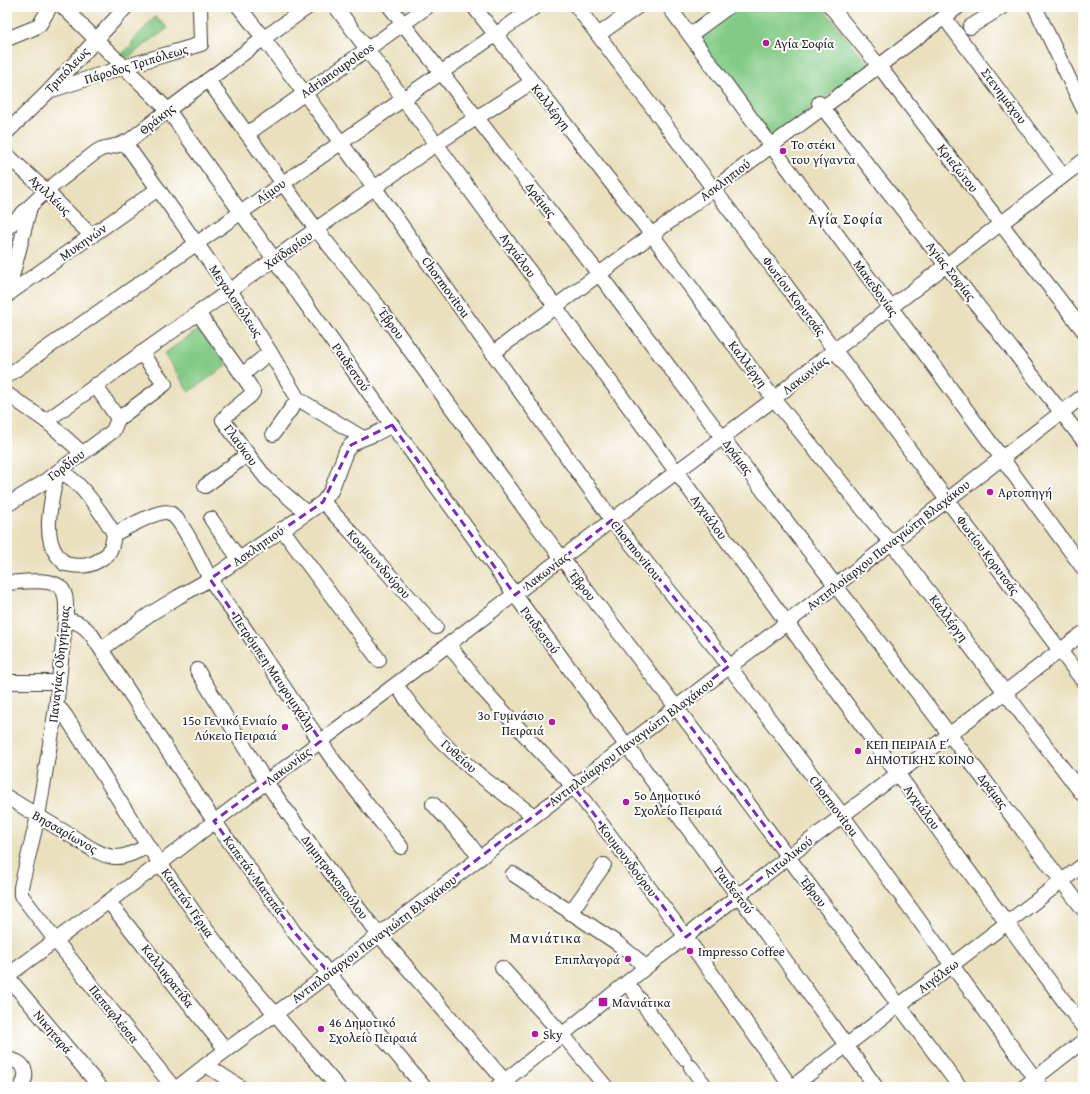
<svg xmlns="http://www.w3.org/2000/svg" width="1090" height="1094" font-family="'Gentium Book Plus',serif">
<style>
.grass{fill:url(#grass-dots);stroke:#4f7350}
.green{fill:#82ca85;stroke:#4f7350}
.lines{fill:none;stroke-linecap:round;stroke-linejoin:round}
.minor-casing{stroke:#3b3934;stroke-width:16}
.minor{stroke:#fff;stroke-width:14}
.marked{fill:none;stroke:#7b2cbf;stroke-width:3;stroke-dasharray:8 5;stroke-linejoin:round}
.poi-dot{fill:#b5179e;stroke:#fff;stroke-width:1.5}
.labels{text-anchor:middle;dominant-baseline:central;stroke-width:4;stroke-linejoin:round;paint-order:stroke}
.poi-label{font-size:13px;fill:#1c1c1c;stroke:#fff;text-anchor:start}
.street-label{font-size:13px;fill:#1c1c1c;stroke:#fff}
.neighbourhood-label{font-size:14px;letter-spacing:1px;fill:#1c1c1c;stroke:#fff}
</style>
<defs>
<pattern id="grass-dots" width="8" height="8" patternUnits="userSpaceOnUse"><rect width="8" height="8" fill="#82ca85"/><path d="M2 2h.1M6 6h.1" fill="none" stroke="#70ad72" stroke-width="1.8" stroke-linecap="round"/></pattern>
</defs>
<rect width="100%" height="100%" fill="#fff"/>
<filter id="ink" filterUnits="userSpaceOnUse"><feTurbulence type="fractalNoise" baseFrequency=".025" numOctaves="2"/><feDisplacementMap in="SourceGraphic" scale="8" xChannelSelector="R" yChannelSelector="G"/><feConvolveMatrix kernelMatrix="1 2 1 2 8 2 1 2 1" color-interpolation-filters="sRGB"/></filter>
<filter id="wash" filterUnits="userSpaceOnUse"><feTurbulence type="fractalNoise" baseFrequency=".012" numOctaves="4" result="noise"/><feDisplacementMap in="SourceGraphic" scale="16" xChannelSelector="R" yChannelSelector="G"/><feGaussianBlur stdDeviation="0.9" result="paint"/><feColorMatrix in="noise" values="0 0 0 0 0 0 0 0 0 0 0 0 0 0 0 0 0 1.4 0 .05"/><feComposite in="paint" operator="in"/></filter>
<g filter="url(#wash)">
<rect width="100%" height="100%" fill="#e9e0bd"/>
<path class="grass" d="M 155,17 L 168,28 L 124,60 L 120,56 L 132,45 L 132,42 Z"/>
<g class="green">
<path d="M 736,7 L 822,7 L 868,65 L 770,139 L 695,39 Z"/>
<path d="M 202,327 L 227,365 L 189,392 L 164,354 Z"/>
</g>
</g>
<g filter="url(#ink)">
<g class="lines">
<defs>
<g id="minor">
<path d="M 63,7 L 168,110 L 392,425 L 515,595 L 738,896 L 744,903 L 876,1087"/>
<path d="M 239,7 C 286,66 329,128 374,187 L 612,520 L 716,649 L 837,808 L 1041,1087"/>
<path d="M 336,7 L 1083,1027"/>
<path d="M 390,7 L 599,274 L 722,437 L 1083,909"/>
<path d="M 474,7 L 652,235 L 774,399 L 879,529 L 891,542 L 1083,795"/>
<path d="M 577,7 L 1083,681"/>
<path d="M 669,7 L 1083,568"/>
<path d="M 831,7 L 879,66 L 1083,330"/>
<path d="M 1035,7 L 1083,108"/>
<path d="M 944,17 L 1063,176"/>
<path d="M 970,27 L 1002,7"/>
<path d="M 598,35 L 637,7"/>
<path d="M 690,35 L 728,7"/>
<path d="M 7,39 L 34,28 L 40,24 L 50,7"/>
<path d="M 208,80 L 316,229 L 378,306 L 535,523 L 676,707 L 960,1087"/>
<path d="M 49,91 L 124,67 L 201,44 L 200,7"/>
<path d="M 819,103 L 1083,440"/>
<path d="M 7,132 L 49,91 L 126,7"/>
<path d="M 247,134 L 427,7"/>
<path d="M 125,143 L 158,189 L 245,312 L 270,352 L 298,399 L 363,438"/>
<path d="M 7,155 L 46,191 L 92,236"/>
<path d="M 7,228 L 46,191 L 96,152 L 101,149 L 119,145 L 130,140 L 168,110 L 264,38 L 308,7"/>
<path d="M 7,295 L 158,189"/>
<path d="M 7,296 L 30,207"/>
<path d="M 198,313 L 250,386 L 253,392 L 251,395 L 228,414 L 223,420 L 249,456 L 266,478 L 307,513"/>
<path d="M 493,353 L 958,7"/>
<path d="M 242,375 L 270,352"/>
<path d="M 7,376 L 535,7"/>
<path d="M 7,394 L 46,421 L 60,433 L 82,453"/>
<path d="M 118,419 L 165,384 L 141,353"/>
<path d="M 46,421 L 436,144 L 532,82"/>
<path d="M 273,434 L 298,399"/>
<path d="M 57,472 C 53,496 41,534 57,555 C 59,558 63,561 65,564"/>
<path d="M 57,472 C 60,474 65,475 69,477 C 83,486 106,519 114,534"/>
<path d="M 205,486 L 248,454"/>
<path d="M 323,502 L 352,533 L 436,627"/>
<path d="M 7,505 L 41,484 L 113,431 L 118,419 L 115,414 L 95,385"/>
<path d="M 211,519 L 239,559"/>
<path d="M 282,529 L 379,660"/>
<path d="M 65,564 C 80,567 89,567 101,559 C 103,557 105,556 107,555 C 112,549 113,541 114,534 C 125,529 160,508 170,513 C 184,521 202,565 211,580 C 226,604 244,626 259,650 C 284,687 308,725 334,761 C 355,790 378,818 401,847"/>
<path d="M 7,583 C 21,582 53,577 62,589 C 67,596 66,606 66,614 L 56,708 L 38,816 L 21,887 L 21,895 L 56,941 L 173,1087"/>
<path d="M 65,620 C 78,622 82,624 91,634 L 214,821 L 277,907 L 294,932 L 424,1087"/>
<path d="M 449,645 L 482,688 L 535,746 L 573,786 L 686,937 L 791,1087"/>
<path d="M 102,649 L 150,614 L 178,597 L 210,579 L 323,502 L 331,491 L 346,451 L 351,445 L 357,441 L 375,434 L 392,425"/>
<path d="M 197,670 L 266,782 L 328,869 L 379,935 L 510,1087"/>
<path d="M 7,682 L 59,682"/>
<path d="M 396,685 C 406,698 415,712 426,724 C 456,760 496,788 534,816"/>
<path d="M 56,708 L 61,710 L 65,715 L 148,846 L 205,928 L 234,966 L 338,1087"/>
<path d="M 7,797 C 28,810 49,823 70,835 C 83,843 98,855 114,857 C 125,858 138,851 148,846"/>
<path d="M 433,804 L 468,842 L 480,858"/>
<path d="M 513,874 L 617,943 L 637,959 L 645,968"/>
<path d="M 109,902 L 226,1050"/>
<path d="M 570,913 L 604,865"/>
<path d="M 502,968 L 563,1035 L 606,1087"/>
<path d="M 7,976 L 161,863 L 266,782 L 341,726 L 612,520 L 774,399 L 798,378 L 1083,161"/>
<path d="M 7,976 L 100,1087"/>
<path d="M 627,983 L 684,1058"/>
<path d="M 7,1060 C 24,1060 30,1073 21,1087"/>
<path d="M 206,1065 L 240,1087"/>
<path d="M 691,1067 L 706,1087"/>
<path d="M 178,1087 L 206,1065 L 294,1000 L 1083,396"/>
<path d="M 497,1087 L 645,968 L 788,857 L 1083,633"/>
<path d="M 792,1087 L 1083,865"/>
<path d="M 1024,1087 L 1083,1041"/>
</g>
</defs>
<use href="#minor" class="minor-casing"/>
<use href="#minor" class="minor"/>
</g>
</g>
<path class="marked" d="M 392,425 L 515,595 L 612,520 L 729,666 L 676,707 L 788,857 L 686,937 L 573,786 L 329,973 L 294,932 L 214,821 L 321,741 L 210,579 L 323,502 L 351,445 Z"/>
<g class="poi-dot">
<circle cx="766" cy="43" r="4"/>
<circle cx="783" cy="151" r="4"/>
<circle cx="990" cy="492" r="4"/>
<circle cx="552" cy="722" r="4"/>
<circle cx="285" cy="727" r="4"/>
<circle cx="858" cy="751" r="4"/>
<circle cx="626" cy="802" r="4"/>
<circle cx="690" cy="951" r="4"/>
<circle cx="628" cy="959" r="4"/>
<rect x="598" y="997" width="10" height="10" rx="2"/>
<circle cx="321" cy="1029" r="4"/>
<circle cx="535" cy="1034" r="4"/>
</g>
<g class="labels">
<g class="poi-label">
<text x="774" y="43">Αγία Σοφία</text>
<text x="791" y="144">Το στέκι<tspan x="791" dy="15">του γίγαντα</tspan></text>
<text x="998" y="492">Αρτοπηγή</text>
<text x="544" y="715" text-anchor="end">3ο Γυμνάσιο<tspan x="544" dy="15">Πειραιά</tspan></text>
<text x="277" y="720" text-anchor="end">15ο Γενικό Ενιαίο<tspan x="277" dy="15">Λύκειο Πειραιά</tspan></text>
<text x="866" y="744">ΚΕΠ ΠΕΙΡΑΙΑ Ε΄<tspan x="866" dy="15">ΔΗΜΟΤΙΚΗΣ ΚΟΙΝΟ</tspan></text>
<text x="634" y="795">5ο Δημοτικό<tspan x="634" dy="15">Σχολείο Πειραιά</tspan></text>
<text x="698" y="951">Impresso Coffee</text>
<text x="620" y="959" text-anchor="end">Επιπλαγορά</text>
<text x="612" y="1002">Μανιάτικα</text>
<text x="329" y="1022">46 Δημοτικό<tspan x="329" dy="15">Σχολείο Πειραιά</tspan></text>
<text x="543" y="1034">Sky</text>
</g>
<g class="street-label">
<text transform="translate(136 64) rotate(-17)">Πάροδος Τριπόλεως</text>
<text transform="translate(67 70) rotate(-47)">Τριπόλεως</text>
<text transform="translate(337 70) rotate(-35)">Adrianoupoleos</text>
<text transform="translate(1004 96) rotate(53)">Στενημάχου</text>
<text transform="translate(551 107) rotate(52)">Καλλέργη</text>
<text transform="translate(157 119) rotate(-38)">Θράκης</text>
<text transform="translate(958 168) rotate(52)">Κριεζώτου</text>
<text transform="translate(725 180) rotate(-37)">Ασκληπιού</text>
<text transform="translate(271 191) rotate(-35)">Αίμου</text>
<text transform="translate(50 195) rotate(44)">Αχιλλέως</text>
<text transform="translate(541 200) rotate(52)">Δράμας</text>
<text transform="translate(83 242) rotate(-35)">Μυκηνών</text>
<text transform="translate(288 250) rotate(-35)">Χαϊδαρίου</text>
<text transform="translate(518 255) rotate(54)">Αγχιάλου</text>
<text transform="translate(951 271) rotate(52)">Αγίας Σοφίας</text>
<text transform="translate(446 287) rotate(54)">Chormovitou</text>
<text transform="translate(876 288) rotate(54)">Μακεδονίας</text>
<text transform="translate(794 296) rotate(53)">Φωτίου Κορυτσάς</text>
<text transform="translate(236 301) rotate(56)">Μεγαλοπόλεως</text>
<text transform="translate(391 323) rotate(54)">Έβρου</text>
<text transform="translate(748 364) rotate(53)">Καλλέργη</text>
<text transform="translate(351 367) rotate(55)">Ραιδεστού</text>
<text transform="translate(805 375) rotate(-38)">Λακωνίας</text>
<text transform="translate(241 445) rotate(54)">Γλαύκου</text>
<text transform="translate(738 457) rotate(53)">Δράμας</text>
<text transform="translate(66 465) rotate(-37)">Γορδίου</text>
<text transform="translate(709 517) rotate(54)">Αγχιάλου</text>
<text transform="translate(888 545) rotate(-38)">Αντιπλοίαρχου Παναγιώτη Βλαχάκου</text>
<text transform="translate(258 546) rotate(-35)">Ασκληπιού</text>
<text transform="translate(636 550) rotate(51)">Chormovitou</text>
<text transform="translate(988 555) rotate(53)">Φωτίου Κορυτσάς</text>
<text transform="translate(379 564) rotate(48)">Κουμουνδούρου</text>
<text transform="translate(546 571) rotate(-37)">Λακωνίας</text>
<text transform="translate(582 585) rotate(52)">Έβρου</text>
<text transform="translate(949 618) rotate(53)">Καλλέργη</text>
<text transform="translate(540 630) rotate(53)">Ραιδεστού</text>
<text transform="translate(59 664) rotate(-84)">Παναγίας Οδηγήτριας</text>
<text transform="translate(274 672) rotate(56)">Πετρόμπεη Μαυρομιχάλη</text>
<text transform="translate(631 742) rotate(-37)">Αντιπλοίαρχου Παναγιώτη Βλαχάκου</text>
<text transform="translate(459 756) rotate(42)">Γυθείου</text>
<text transform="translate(288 766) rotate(-37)">Λακωνίας</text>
<text transform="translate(993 791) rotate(53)">Δράμας</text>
<text transform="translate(834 806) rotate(53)">Chormovitou</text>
<text transform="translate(922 807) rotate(54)">Αγχιάλου</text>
<text transform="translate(65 832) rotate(30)">Βησσαρίωνος</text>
<text transform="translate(788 857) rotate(-38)">Αιτωλικού</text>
<text transform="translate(628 860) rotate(53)">Κουμουνδούρου</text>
<text transform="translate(254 875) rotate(54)">Καπετάν Ματαπά</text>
<text transform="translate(335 877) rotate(53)">Δημητρακοπούλου</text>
<text transform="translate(734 890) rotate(53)">Ραιδεστού</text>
<text transform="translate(813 891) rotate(53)">Έβρου</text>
<text transform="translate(188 903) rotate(55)">Καπετάν Γέρμα</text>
<text transform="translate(374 939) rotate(-37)">Αντιπλοίαρχου Παναγιώτη Βλαχάκου</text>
<text transform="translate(168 976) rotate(52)">Καλλικρατίδα</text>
<text transform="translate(938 976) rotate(-37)">Αιγάλεω</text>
<text transform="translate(114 1014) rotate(51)">Παπαφλέσσα</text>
<text transform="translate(53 1032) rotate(50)">Νικηταρά</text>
</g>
<g class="neighbourhood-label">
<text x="846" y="219">Αγία Σοφία</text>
<text x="546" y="938">Μανιάτικα</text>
</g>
</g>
<rect width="1090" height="1094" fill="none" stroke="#fff" stroke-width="24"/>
</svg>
